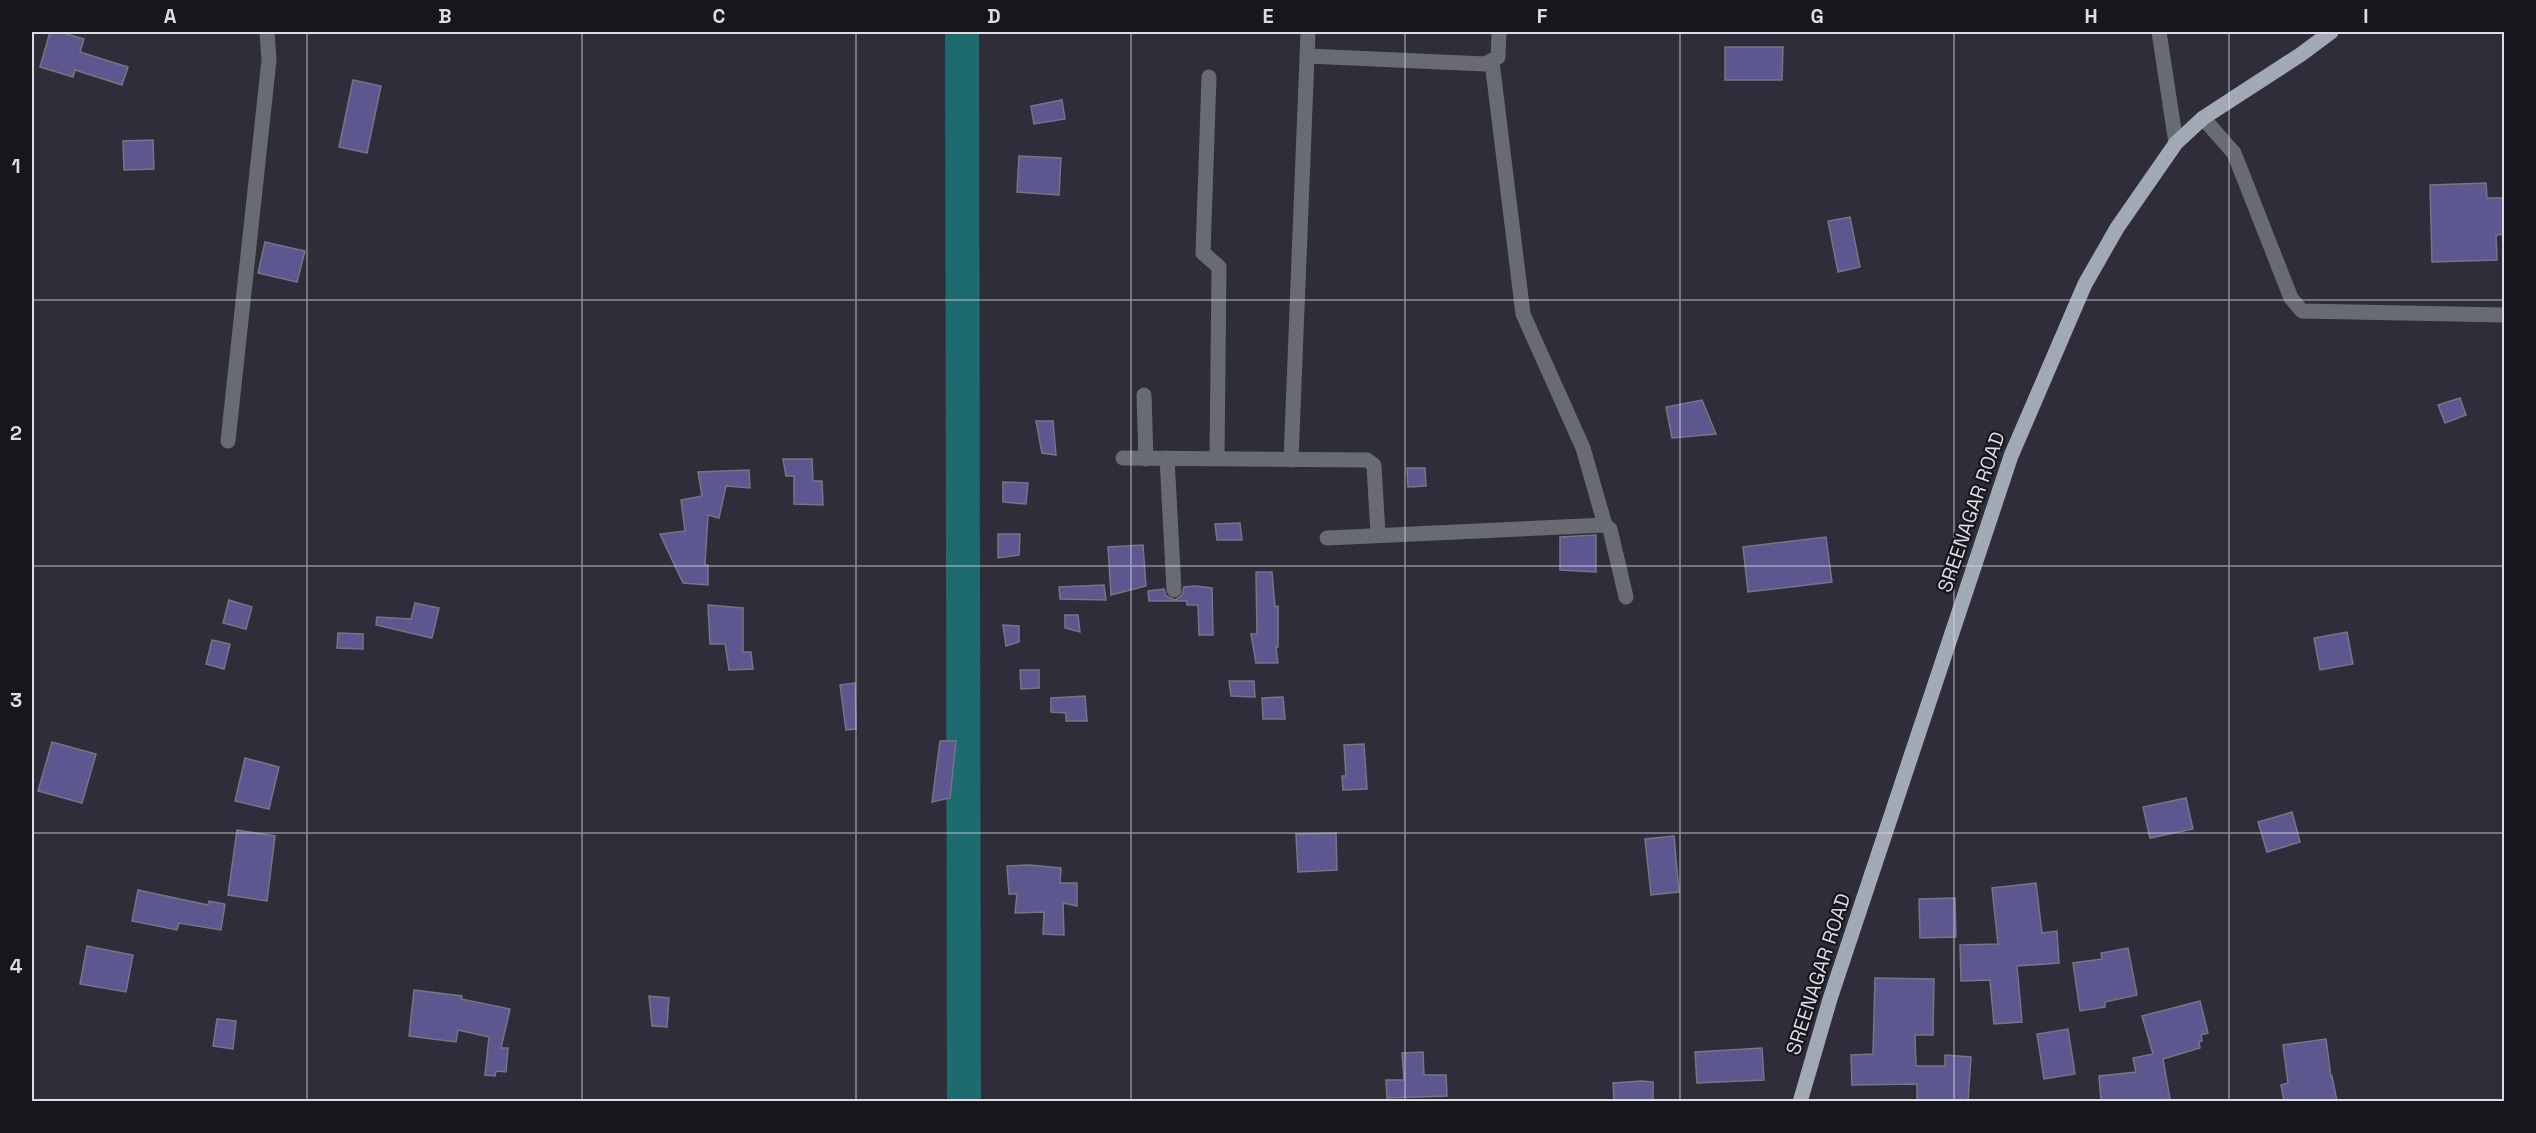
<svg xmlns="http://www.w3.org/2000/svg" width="2536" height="1133" font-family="'Space Grotesk',sans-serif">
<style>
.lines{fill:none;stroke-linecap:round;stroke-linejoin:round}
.river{stroke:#1d6a6f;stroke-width:34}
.building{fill:#5d5790;stroke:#767584;stroke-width:1.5}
.minor{stroke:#686c72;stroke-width:15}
.major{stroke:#a1a9b5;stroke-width:15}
.grid{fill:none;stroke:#dedde6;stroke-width:1.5;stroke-opacity:0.55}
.labels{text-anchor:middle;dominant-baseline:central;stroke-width:4.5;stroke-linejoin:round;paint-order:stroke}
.street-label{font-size:20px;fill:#dedde6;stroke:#16161c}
.neatline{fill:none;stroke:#dedde6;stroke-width:2}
.grid-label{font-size:20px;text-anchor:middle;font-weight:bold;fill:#dedde6}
</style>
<rect width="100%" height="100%" fill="#2e2d39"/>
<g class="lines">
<path class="river" d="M 962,32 L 964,1102"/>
</g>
<g class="building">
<path d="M 50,32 L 60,32 L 84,39 L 80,52 L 128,67 L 122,85 L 75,70 L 73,77 L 40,67 Z"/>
<path d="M 1725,47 L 1783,47 L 1782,80 L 1725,80 Z"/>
<path d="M 353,80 L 381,86 L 367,153 L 339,147 Z"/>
<path d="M 1062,100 L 1065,119 L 1034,124 L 1031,106 Z"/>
<path d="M 153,140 L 154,169 L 124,170 L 123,141 Z"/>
<path d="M 1019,156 L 1061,158 L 1059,195 L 1017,192 Z"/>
<path d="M 2486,183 L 2487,198 L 2505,198 L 2505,234 L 2496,235 L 2497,260 L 2432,262 L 2430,185 Z"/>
<path d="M 1850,217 L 1860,267 L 1838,272 L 1828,221 Z"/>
<path d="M 265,242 L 305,251 L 297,282 L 258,273 Z"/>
<path d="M 2460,398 L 2466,415 L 2445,423 L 2438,405 Z"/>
<path d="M 1702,400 L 1716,434 L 1672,438 L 1666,407 Z"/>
<path d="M 1036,421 L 1053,421 L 1056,455 L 1042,453 Z"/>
<path d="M 783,459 L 812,459 L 813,481 L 822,481 L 823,505 L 794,504 L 794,476 L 786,476 Z"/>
<path d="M 1407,468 L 1425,468 L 1426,486 L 1408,487 Z"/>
<path d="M 749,470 L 750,488 L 726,486 L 719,518 L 708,515 L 705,565 L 708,565 L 708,585 L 683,583 L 660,534 L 685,531 L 681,500 L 702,496 L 698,472 Z"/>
<path d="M 1003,482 L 1028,483 L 1026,504 L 1003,502 Z"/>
<path d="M 1240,523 L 1242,540 L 1217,540 L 1215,524 Z"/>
<path d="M 998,534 L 1020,534 L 1019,555 L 998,558 Z"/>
<path d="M 1596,535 L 1596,572 L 1560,570 L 1560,537 Z"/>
<path d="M 1826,537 L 1832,582 L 1748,592 L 1743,547 Z"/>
<path d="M 1143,545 L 1146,586 L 1111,595 L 1108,547 Z"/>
<path d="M 1256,572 L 1272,572 L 1275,607 L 1278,606 L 1278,647 L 1276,647 L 1278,663 L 1256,663 L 1251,634 L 1257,634 Z"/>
<path d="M 1104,585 L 1106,600 L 1060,599 L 1059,587 Z"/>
<path d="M 1195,586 L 1212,588 L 1213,635 L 1199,635 L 1198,605 L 1187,605 L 1187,601 L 1149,601 L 1148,591 L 1164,589 L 1166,596 L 1175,600 L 1182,595 L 1184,587 Z"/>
<path d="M 229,600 L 252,607 L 246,629 L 223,623 Z"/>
<path d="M 415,603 L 439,608 L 432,638 L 376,625 L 377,617 L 411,619 Z"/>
<path d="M 708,605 L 743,608 L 743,652 L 751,652 L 753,669 L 729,670 L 725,644 L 710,644 Z"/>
<path d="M 1065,615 L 1078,615 L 1080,632 L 1065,628 Z"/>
<path d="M 1003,625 L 1019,626 L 1019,642 L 1006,646 Z"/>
<path d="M 2347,632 L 2353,664 L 2320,670 L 2314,638 Z"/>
<path d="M 338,633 L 363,634 L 363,649 L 337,648 Z"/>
<path d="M 212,640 L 230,644 L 224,669 L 206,664 Z"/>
<path d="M 1020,670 L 1039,670 L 1039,688 L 1021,689 Z"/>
<path d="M 1229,681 L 1254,681 L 1255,697 L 1231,696 Z"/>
<path d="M 855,683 L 856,729 L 846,730 L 840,685 Z"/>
<path d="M 1085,696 L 1087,721 L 1066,721 L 1066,713 L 1051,712 L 1051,698 Z"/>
<path d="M 1283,697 L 1285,719 L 1263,719 L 1262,698 Z"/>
<path d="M 940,741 L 956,741 L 950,798 L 932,802 Z"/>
<path d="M 52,742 L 96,754 L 82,803 L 38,791 Z"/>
<path d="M 1364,744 L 1367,789 L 1343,790 L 1342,776 L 1346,776 L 1344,745 Z"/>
<path d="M 245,758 L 279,767 L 269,809 L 235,801 Z"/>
<path d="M 2186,798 L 2193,829 L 2150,838 L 2143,807 Z"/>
<path d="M 2292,812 L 2300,842 L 2267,852 L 2258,822 Z"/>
<path d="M 237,830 L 275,836 L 267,901 L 228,895 Z"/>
<path d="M 1336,833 L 1337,870 L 1298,872 L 1296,834 Z"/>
<path d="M 1674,836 L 1679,892 L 1651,895 L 1645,839 Z"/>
<path d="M 1029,865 L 1061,868 L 1060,883 L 1077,883 L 1077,906 L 1063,903 L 1064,935 L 1043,934 L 1044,912 L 1015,913 L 1017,894 L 1009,894 L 1007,866 Z"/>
<path d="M 2036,883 L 2042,933 L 2057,931 L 2059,963 L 2017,966 L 2022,1022 L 1994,1024 L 1990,980 L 1961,981 L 1960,945 L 1998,944 L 1992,888 Z"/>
<path d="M 138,890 L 208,905 L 209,901 L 225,904 L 221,930 L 179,923 L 177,930 L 132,921 Z"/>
<path d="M 1955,898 L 1956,937 L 1920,938 L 1919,899 Z"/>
<path d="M 87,946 L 133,955 L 126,992 L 80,984 Z"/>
<path d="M 2128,948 L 2137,995 L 2105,1002 L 2105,1007 L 2080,1011 L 2073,963 L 2102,959 L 2101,953 Z"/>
<path d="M 1875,978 L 1934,979 L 1933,1035 L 1915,1035 L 1916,1066 L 1945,1066 L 1945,1055 L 1971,1057 L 1968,1101 L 1917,1101 L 1917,1084 L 1852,1085 L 1851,1055 L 1873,1054 Z"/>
<path d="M 414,990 L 462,996 L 461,999 L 510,1009 L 501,1048 L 508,1048 L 506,1072 L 496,1071 L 495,1076 L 485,1075 L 489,1037 L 458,1030 L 456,1042 L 409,1036 Z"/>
<path d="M 649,996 L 669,998 L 667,1027 L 652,1026 Z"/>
<path d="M 2200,1001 L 2208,1033 L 2201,1035 L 2202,1041 L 2199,1042 L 2200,1048 L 2163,1059 L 2170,1099 L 2155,1101 L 2101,1101 L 2099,1076 L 2136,1072 L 2133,1058 L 2153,1054 L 2142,1016 Z"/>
<path d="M 217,1019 L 236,1021 L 233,1049 L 213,1046 Z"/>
<path d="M 2068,1029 L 2075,1074 L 2044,1079 L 2037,1034 Z"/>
<path d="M 2326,1039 L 2331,1077 L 2332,1076 L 2337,1101 L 2284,1101 L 2281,1085 L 2288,1083 L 2283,1045 Z"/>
<path d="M 1762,1048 L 1764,1080 L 1697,1083 L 1695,1052 Z"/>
<path d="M 1423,1052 L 1424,1075 L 1446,1075 L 1447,1096 L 1387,1098 L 1386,1080 L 1404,1080 L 1402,1053 Z"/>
<path d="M 1641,1081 L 1653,1082 L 1653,1101 L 1614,1101 L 1613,1083 Z"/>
</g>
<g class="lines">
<g class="minor">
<path d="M 2159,32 L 2176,143"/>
<path d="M 1308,56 L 1485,64 L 1498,57 L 1499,32"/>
<path d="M 1492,62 L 1523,314 L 1583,448 L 1605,525"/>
<path d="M 1209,77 L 1203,253 L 1219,267 L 1217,458"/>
<path d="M 2203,118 L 2234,153 L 2291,298 L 2302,311 L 2504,315"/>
<path d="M 1144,395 L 1146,459"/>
<path d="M 228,441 L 269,60 L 267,32"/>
<path d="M 1123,458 L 1367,460 L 1374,465 L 1378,535"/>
<path d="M 1167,458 L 1174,590"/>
<path d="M 1291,460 L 1308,32"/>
<path d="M 1327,538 L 1605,525 L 1610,529 L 1626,597"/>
</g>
<path class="major" d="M 1800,1102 L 1830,999 L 2011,456 L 2085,284 L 2117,228 L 2176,143 L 2203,118 L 2300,55 L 2331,32"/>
</g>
<path class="grid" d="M 307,32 L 307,1102M 582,32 L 582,1102M 856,32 L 856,1102M 1131,32 L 1131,1102M 1405,32 L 1405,1102M 1680,32 L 1680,1102M 1954,32 L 1954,1102M 2229,32 L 2229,1102M 32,300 L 2504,300M 32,566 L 2504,566M 32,833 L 2504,833"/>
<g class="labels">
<g class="street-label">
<text transform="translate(1971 512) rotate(-71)">SREENAGAR ROAD</text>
<text transform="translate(1818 974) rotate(-72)">SREENAGAR ROAD</text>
</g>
</g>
<rect width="2536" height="1133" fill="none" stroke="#16161c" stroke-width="66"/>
<rect x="33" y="33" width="2470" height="1067" class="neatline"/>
<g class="grid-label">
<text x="170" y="23">A</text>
<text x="445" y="23">B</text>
<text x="719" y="23">C</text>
<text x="994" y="23">D</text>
<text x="1268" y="23">E</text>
<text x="1542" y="23">F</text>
<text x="1817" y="23">G</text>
<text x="2091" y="23">H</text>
<text x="2366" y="23">I</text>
<text x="16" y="173">1</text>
<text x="16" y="440">2</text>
<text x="16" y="707">3</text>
<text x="16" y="973">4</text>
</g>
</svg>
